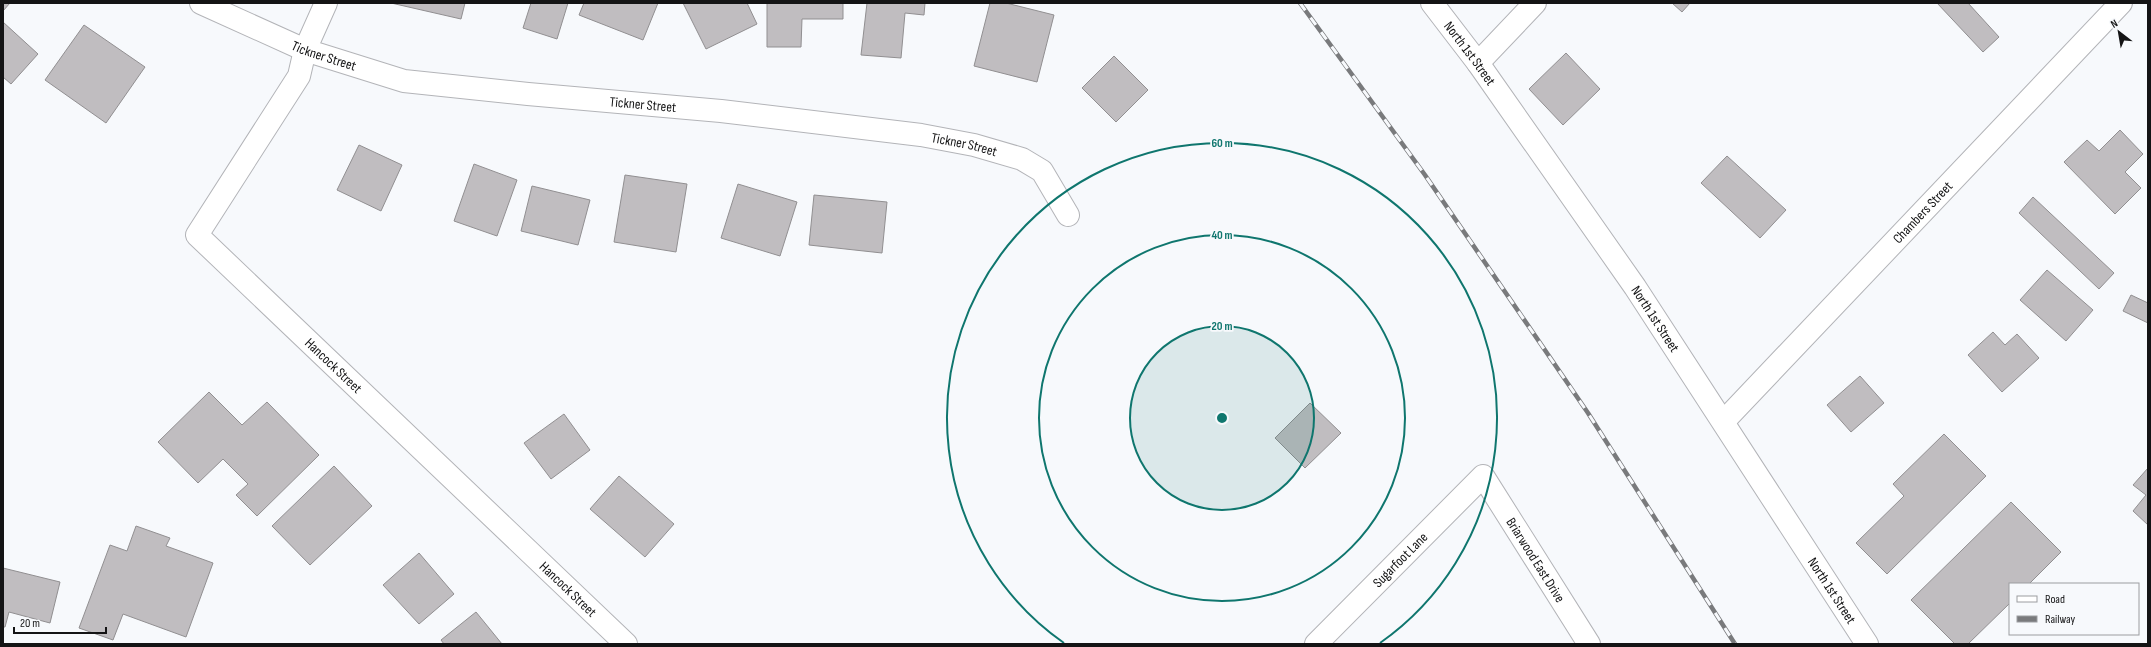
<svg xmlns="http://www.w3.org/2000/svg" width="2151" height="647" font-family="'Sofia Sans Condensed',sans-serif">
<style>
.building{fill:#c0bdc0;stroke:#918f91}
.lines{fill:none;stroke-linecap:round;stroke-linejoin:round}
.minor-casing{stroke:#b3b4b8;stroke-width:24}
.minor{stroke:#fff;stroke-width:22}
.rail-casing{stroke:#797a7c;stroke-width:4.5}
.rail{stroke:#f7f9fc;stroke-width:3;stroke-dasharray:9;stroke-linecap:butt}
.ring{fill:none;stroke:#0f766e;stroke-width:2}
.labels{text-anchor:middle;dominant-baseline:central;stroke-width:3.5;stroke-linejoin:round;paint-order:stroke}
.street-label{font-size:14px;fill:#141415;stroke:#f7f9fc}
.centre{fill:#0f766e;stroke:#f7f9fc;stroke-width:2}
.ring-label{font-size:12px;text-anchor:middle;font-weight:bold;fill:#0f766e;stroke:#f7f9fc;stroke-width:3.5;stroke-linejoin:round;paint-order:stroke}
</style>
<rect width="100%" height="100%" fill="#f7f9fc"/>
<g class="building">
<path d="M 3,3 L 10,3 L 3,11 Z"/>
<path d="M 391,3 L 465,3 L 461,19 Z"/>
<path d="M 531,3 L 568,3 L 557,39 L 523,28 Z"/>
<path d="M 584,3 L 658,3 L 643,40 L 579,15 Z"/>
<path d="M 683,3 L 747,3 L 757,24 L 706,49 Z"/>
<path d="M 767,3 L 843,3 L 843,19 L 802,19 L 801,47 L 767,47 Z"/>
<path d="M 867,3 L 925,3 L 924,15 L 905,13 L 901,58 L 861,55 Z"/>
<path d="M 990,3 L 1006,3 L 1054,15 L 1037,82 L 974,66 Z"/>
<path d="M 1672,3 L 1690,3 L 1682,12 Z"/>
<path d="M 1937,3 L 1968,3 L 1999,37 L 1983,52 Z"/>
<path d="M 3,22 L 38,54 L 11,84 L 3,77 Z"/>
<path d="M 84,25 L 145,67 L 106,123 L 45,80 Z"/>
<path d="M 1566,53 L 1600,89 L 1563,125 L 1529,89 Z"/>
<path d="M 1114,56 L 1148,90 L 1116,122 L 1082,88 Z"/>
<path d="M 2120,130 L 2143,154 L 2125,172 L 2141,188 L 2115,214 L 2064,162 L 2087,140 L 2099,151 Z"/>
<path d="M 359,145 L 402,165 L 381,211 L 337,190 Z"/>
<path d="M 1727,156 L 1786,210 L 1760,238 L 1701,183 Z"/>
<path d="M 474,164 L 517,180 L 497,236 L 454,221 Z"/>
<path d="M 625,175 L 687,184 L 676,252 L 614,242 Z"/>
<path d="M 738,184 L 797,202 L 780,256 L 721,238 Z"/>
<path d="M 532,186 L 590,200 L 578,245 L 521,231 Z"/>
<path d="M 814,195 L 887,202 L 882,253 L 809,245 Z"/>
<path d="M 2033,197 L 2114,273 L 2099,289 L 2019,213 Z"/>
<path d="M 2047,270 L 2093,310 L 2066,341 L 2020,300 Z"/>
<path d="M 2131,295 L 2148,303 L 2148,323 L 2123,311 Z"/>
<path d="M 1993,332 L 2005,345 L 2017,334 L 2039,358 L 2002,392 L 1968,355 Z"/>
<path d="M 1860,376 L 1884,403 L 1851,432 L 1827,405 Z"/>
<path d="M 209,392 L 242,425 L 267,402 L 319,455 L 257,516 L 236,495 L 248,484 L 223,459 L 198,483 L 158,442 Z"/>
<path d="M 1310,403 L 1341,433 L 1305,468 L 1275,438 Z"/>
<path d="M 564,414 L 590,450 L 551,479 L 524,443 Z"/>
<path d="M 1944,434 L 1986,476 L 1887,574 L 1856,543 L 1904,496 L 1893,484 Z"/>
<path d="M 334,466 L 372,506 L 310,565 L 272,526 Z"/>
<path d="M 2148,468 L 2148,525 L 2133,511 L 2146,495 L 2133,485 Z"/>
<path d="M 619,476 L 674,524 L 645,557 L 590,509 Z"/>
<path d="M 2011,502 L 2061,552 L 2029,584 L 2010,584 L 2010,603 L 1968,644 L 1955,644 L 1911,600 Z"/>
<path d="M 136,526 L 170,538 L 166,546 L 213,563 L 186,637 L 123,614 L 113,640 L 79,628 L 110,545 L 127,551 Z"/>
<path d="M 419,553 L 454,594 L 419,624 L 383,585 Z"/>
<path d="M 3,568 L 60,582 L 50,623 L 9,612 L 5,627 L 3,627 Z"/>
<path d="M 476,612 L 502,644 L 444,644 L 441,640 Z"/>
</g>
<g class="lines">
<defs>
<g id="minor">
<path id="s1" d="M 201,3 L 305,50 L 404,81 L 528,94 L 721,111 L 921,135 L 974,145 L 1022,159 L 1042,171 L 1068,215"/>
<path id="s2" d="M 326,3 L 305,50 L 299,76 L 197,235 L 626,644"/>
<path id="s3" d="M 1432,3 L 1478,63 L 1635,287 L 1867,644"/>
<path d="M 1478,63 L 1535,3"/>
<path id="s4" d="M 1724,421 L 2121,3"/>
<path id="s5" d="M 1316,644 L 1483,476 L 1589,644"/>
</g>
</defs>
<use href="#minor" class="minor-casing"/>
<use href="#minor" class="minor"/>
<defs>
<path id="rail" d="M 1300,3 L 1425,175 L 1588,413 L 1735,644"/>
</defs>
<use href="#rail" class="rail-casing"/>
<use href="#rail" class="rail"/>
</g>
<circle cx="1222" cy="418" r="92" fill="#0f766e" fill-opacity=".12"/>
<g class="ring">
<circle cx="1222" cy="418" r="92"/>
<circle cx="1222" cy="418" r="183"/>
<path d="M1064 643A275 275 0 1 1 1380 643"/>
</g>
<g class="labels">
<g class="street-label">
<text stroke="none"><textPath href="#s3" startOffset="63">North 1st Street</textPath></text>
<text stroke="none"><textPath href="#s1" startOffset="134">Tickner Street</textPath></text>
<text stroke="none"><textPath href="#s1" startOffset="458">Tickner Street</textPath></text>
<text stroke="none"><textPath href="#s1" startOffset="782">Tickner Street</textPath></text>
<text stroke="none"><textPath href="#s4" startOffset="288">Chambers Street</textPath></text>
<text stroke="none"><textPath href="#s3" startOffset="387">North 1st Street</textPath></text>
<text stroke="none"><textPath href="#s2" startOffset="456">Hancock Street</textPath></text>
<text stroke="none"><textPath href="#s5" startOffset="119">Sugarfoot Lane</textPath></text>
<text stroke="none"><textPath href="#s5" startOffset="336">Briarwood East Drive</textPath></text>
<text stroke="none"><textPath href="#s2" startOffset="780">Hancock Street</textPath></text>
<text stroke="none"><textPath href="#s3" startOffset="711">North 1st Street</textPath></text>
</g>
</g>
<circle cx="1222" cy="418" r="6" class="centre"/>
<g class="ring-label">
<text x="1222" y="147">60 m</text>
<text x="1222" y="239">40 m</text>
<text x="1222" y="330">20 m</text>
</g>
<rect width="2151" height="647" fill="none" stroke="#141415" stroke-width="8"/>
<rect x="2009" y="583" width="130" height="52" fill="#f7f9fc" stroke="#9c9da0"/>
<rect x="2017" y="596" width="20" height="6" fill="#ffffff" stroke="#9c9da0"/>
<text x="2045" y="603" font-size="12" fill="#141415">Road</text>
<rect x="2017" y="616" width="20" height="6" fill="#797a7c" stroke="#9c9da0"/>
<text x="2045" y="623" font-size="12" fill="#141415">Railway</text>
<g transform="translate(2119 32) rotate(329)" stroke="#f7f9fc" stroke-width="3" paint-order="stroke">
<path d="M0-3L7 15L0 10L-7 15Z" fill="#141415"/>
<text y="-6" font-size="11" font-weight="bold" text-anchor="middle" fill="#141415">N</text>
</g>
<path d="M14 627v6h92v-6" fill="none" stroke="#141415" stroke-width="2"/>
<text x="20" y="627" font-size="12" fill="#141415" stroke="#f7f9fc" stroke-width="3" paint-order="stroke">20 m</text>
</svg>
